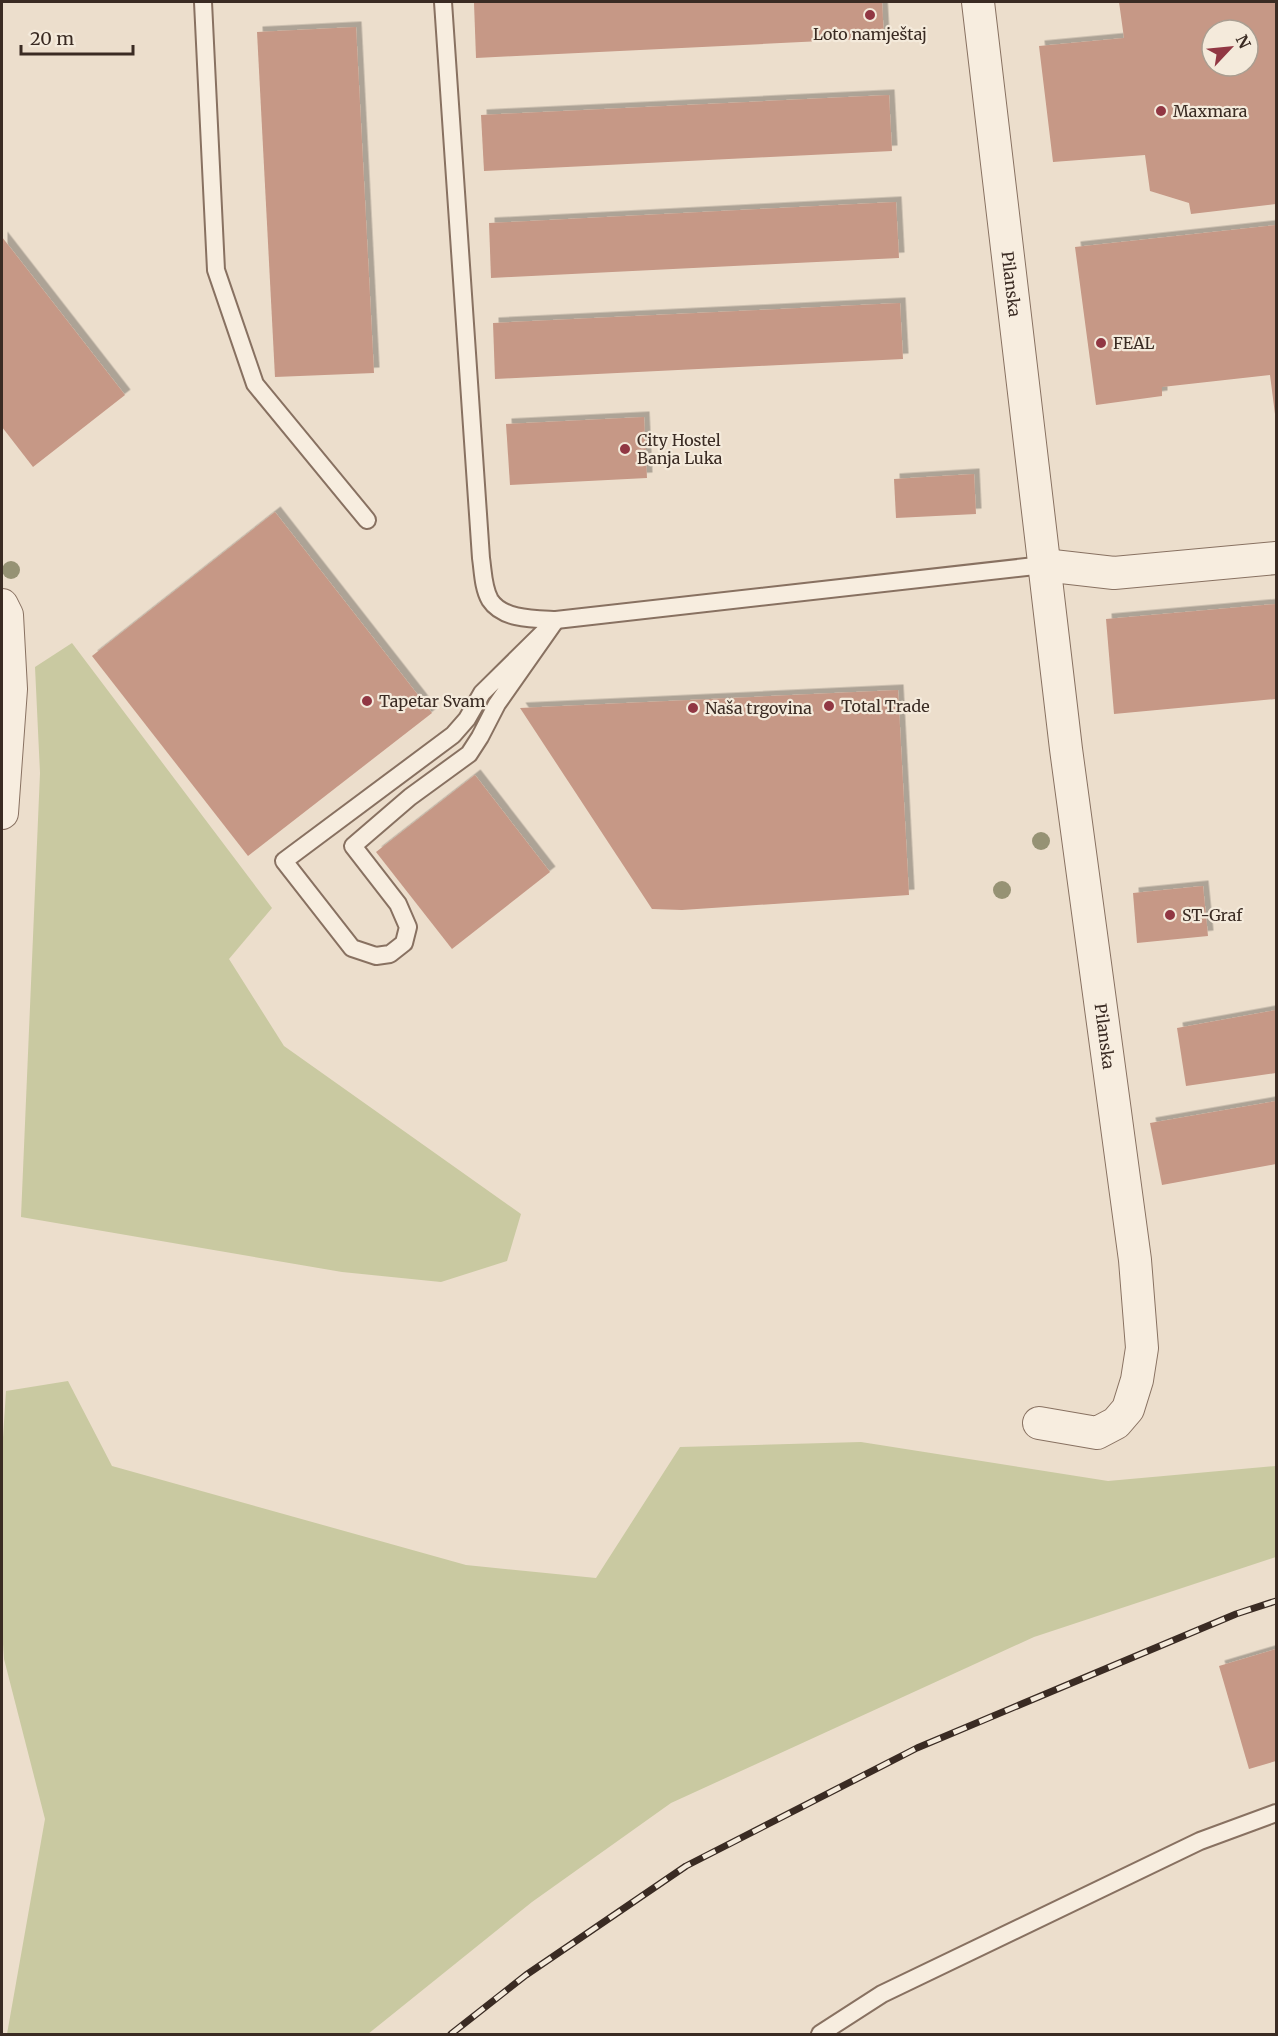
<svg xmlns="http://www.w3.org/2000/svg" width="1278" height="2036" font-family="Merriweather,serif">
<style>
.green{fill:#c9c9a1}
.building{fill:#c69886;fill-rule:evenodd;filter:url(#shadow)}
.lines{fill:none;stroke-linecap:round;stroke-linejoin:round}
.service-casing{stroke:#887161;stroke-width:20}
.minor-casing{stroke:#887161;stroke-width:34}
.service{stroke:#f7eddf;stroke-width:16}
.minor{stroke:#f7eddf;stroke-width:32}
.rail-casing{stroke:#3a2b23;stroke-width:7}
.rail{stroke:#f4eadb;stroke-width:4.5;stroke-dasharray:14;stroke-linecap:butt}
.tree{fill:#969274}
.poi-dot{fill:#913743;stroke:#f4eadb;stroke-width:2}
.labels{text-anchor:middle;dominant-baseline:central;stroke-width:4.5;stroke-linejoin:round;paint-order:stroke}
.poi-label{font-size:16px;fill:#3a2b23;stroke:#f4eadb;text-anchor:start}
.street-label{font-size:16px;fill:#3a2b23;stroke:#f4eadb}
</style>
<defs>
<filter id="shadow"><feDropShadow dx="5.5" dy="-5.5" stdDeviation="0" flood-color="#0004"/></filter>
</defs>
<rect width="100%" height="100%" fill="#ecdecc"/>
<g class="green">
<path d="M 72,643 L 272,908 L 229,959 L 284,1046 L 521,1214 L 507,1261 L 441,1282 L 342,1272 L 21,1217 L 40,773 L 35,667 Z"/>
<path d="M 68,1381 L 112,1466 L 466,1565 L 596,1578 L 680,1447 L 861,1442 L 1108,1481 L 1276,1466 L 1276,1557 L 1034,1637 L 671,1803 L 532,1902 L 368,2034 L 7,2034 L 45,1819 L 4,1659 L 2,1629 L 2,1453 L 6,1391 Z"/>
</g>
<g class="building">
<path d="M 499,2 L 882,2 L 884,38 L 476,58 L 474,3 Z"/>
<path d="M 1119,2 L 1276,2 L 1276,204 L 1191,214 L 1189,203 L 1150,191 L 1145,155 L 1053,162 L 1039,46 L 1124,38 ZM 1212,30 L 1248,30 L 1248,66 L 1212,66 Z"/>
<path d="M 356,27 L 374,373 L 275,377 L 257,32 Z"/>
<path d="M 889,95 L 892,151 L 484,171 L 481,115 Z"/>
<path d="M 896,202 L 899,258 L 491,278 L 489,223 Z"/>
<path d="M 1276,225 L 1276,422 L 1270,375 L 1162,387 L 1162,396 L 1096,405 L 1075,247 Z"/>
<path d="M 2,237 L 125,395 L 33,467 L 2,427 Z"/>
<path d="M 900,303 L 903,359 L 495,379 L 493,323 Z"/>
<path d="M 644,417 L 647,478 L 510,485 L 506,424 Z"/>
<path d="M 974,474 L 976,514 L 896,518 L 894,479 Z"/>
<path d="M 275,512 L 432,713 L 248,856 L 92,656 Z"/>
<path d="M 1276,604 L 1276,699 L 1114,714 L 1106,619 Z"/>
<path d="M 898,690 L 909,895 L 682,910 L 652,909 L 520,708 Z"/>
<path d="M 475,775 L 550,872 L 452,949 L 376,852 Z"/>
<path d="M 1203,886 L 1208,936 L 1137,943 L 1133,893 Z"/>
<path d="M 1276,1010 L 1276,1073 L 1186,1086 L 1177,1028 Z"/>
<path d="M 1276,1101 L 1276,1164 L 1162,1185 L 1150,1123 Z"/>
<path d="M 1276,1649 L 1276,1761 L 1249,1769 L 1219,1666 Z"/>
</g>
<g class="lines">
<defs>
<g id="service">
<path d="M 203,2 L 216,270 L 255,384 L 367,520"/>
<path d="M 443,2 L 481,558 C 483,571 483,588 490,600 C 503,620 535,619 556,620 L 1044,565"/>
<path d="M 556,620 L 497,704 L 480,737 L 469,754 L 410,797 L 353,846 L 398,904 L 408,927 L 404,943 L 390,954 L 376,956 L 352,948 L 284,861 L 453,735 L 467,719 L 482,693 Z"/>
<path d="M 820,2034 L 882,1994 L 1200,1841 L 1276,1813"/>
</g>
<g id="minor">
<path id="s1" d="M 978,2 L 1066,749 L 1135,1260 L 1142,1348 L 1137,1380 L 1128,1409 L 1116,1423 L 1097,1433 L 1039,1423"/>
<path d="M 1044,565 L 1114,573 L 1276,558"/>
<path d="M 2,605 L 7,615 L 11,689 L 2,813"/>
</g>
</defs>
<use href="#service" class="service-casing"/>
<use href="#minor" class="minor-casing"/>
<use href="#service" class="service"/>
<use href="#minor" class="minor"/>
<defs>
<path id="rail" d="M 451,2034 L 526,1975 L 686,1866 L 917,1748 L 1236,1614 L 1276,1601"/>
</defs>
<use href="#rail" class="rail-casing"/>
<use href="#rail" class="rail"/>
</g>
<g class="tree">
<circle cx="11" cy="570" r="9"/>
<circle cx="1041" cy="841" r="9"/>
<circle cx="1002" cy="890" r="9"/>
</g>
<g class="poi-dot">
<circle cx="870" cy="15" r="6"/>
<circle cx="1161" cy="111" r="6"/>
<circle cx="1101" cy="343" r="6"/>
<circle cx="625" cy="449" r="6"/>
<circle cx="367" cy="701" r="6"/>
<circle cx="829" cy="706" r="6"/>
<circle cx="693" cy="708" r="6"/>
<circle cx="1170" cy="915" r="6"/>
</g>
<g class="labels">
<g class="poi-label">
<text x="870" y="34" text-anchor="middle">Loto namještaj</text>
<text x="1173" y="111">Maxmara</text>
<text x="1113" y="343">FEAL</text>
<text x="637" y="440">City Hostel<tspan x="637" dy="18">Banja Luka</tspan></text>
<text x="379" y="701">Tapetar Svam</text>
<text x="841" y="706">Total Trade</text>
<text x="705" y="708">Naša trgovina</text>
<text x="1182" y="915">ST-Graf</text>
</g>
<g class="street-label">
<text stroke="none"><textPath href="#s1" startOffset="284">Pilanska</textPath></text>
<text stroke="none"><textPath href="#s1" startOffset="1042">Pilanska</textPath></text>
</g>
</g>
<rect width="1278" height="2036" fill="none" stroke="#3a2b23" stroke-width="6"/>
<g transform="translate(1230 48) rotate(64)"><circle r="28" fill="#f4eadb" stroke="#aa9e91" stroke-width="1.5"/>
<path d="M0-4.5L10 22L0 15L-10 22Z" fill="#913743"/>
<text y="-9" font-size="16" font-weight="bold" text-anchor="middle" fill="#3a2b23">N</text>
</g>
<path d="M21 45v9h112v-9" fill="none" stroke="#3a2b23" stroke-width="3"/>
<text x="30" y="45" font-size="18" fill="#3a2b23" stroke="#f4eadb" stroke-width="4.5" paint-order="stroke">20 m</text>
</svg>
